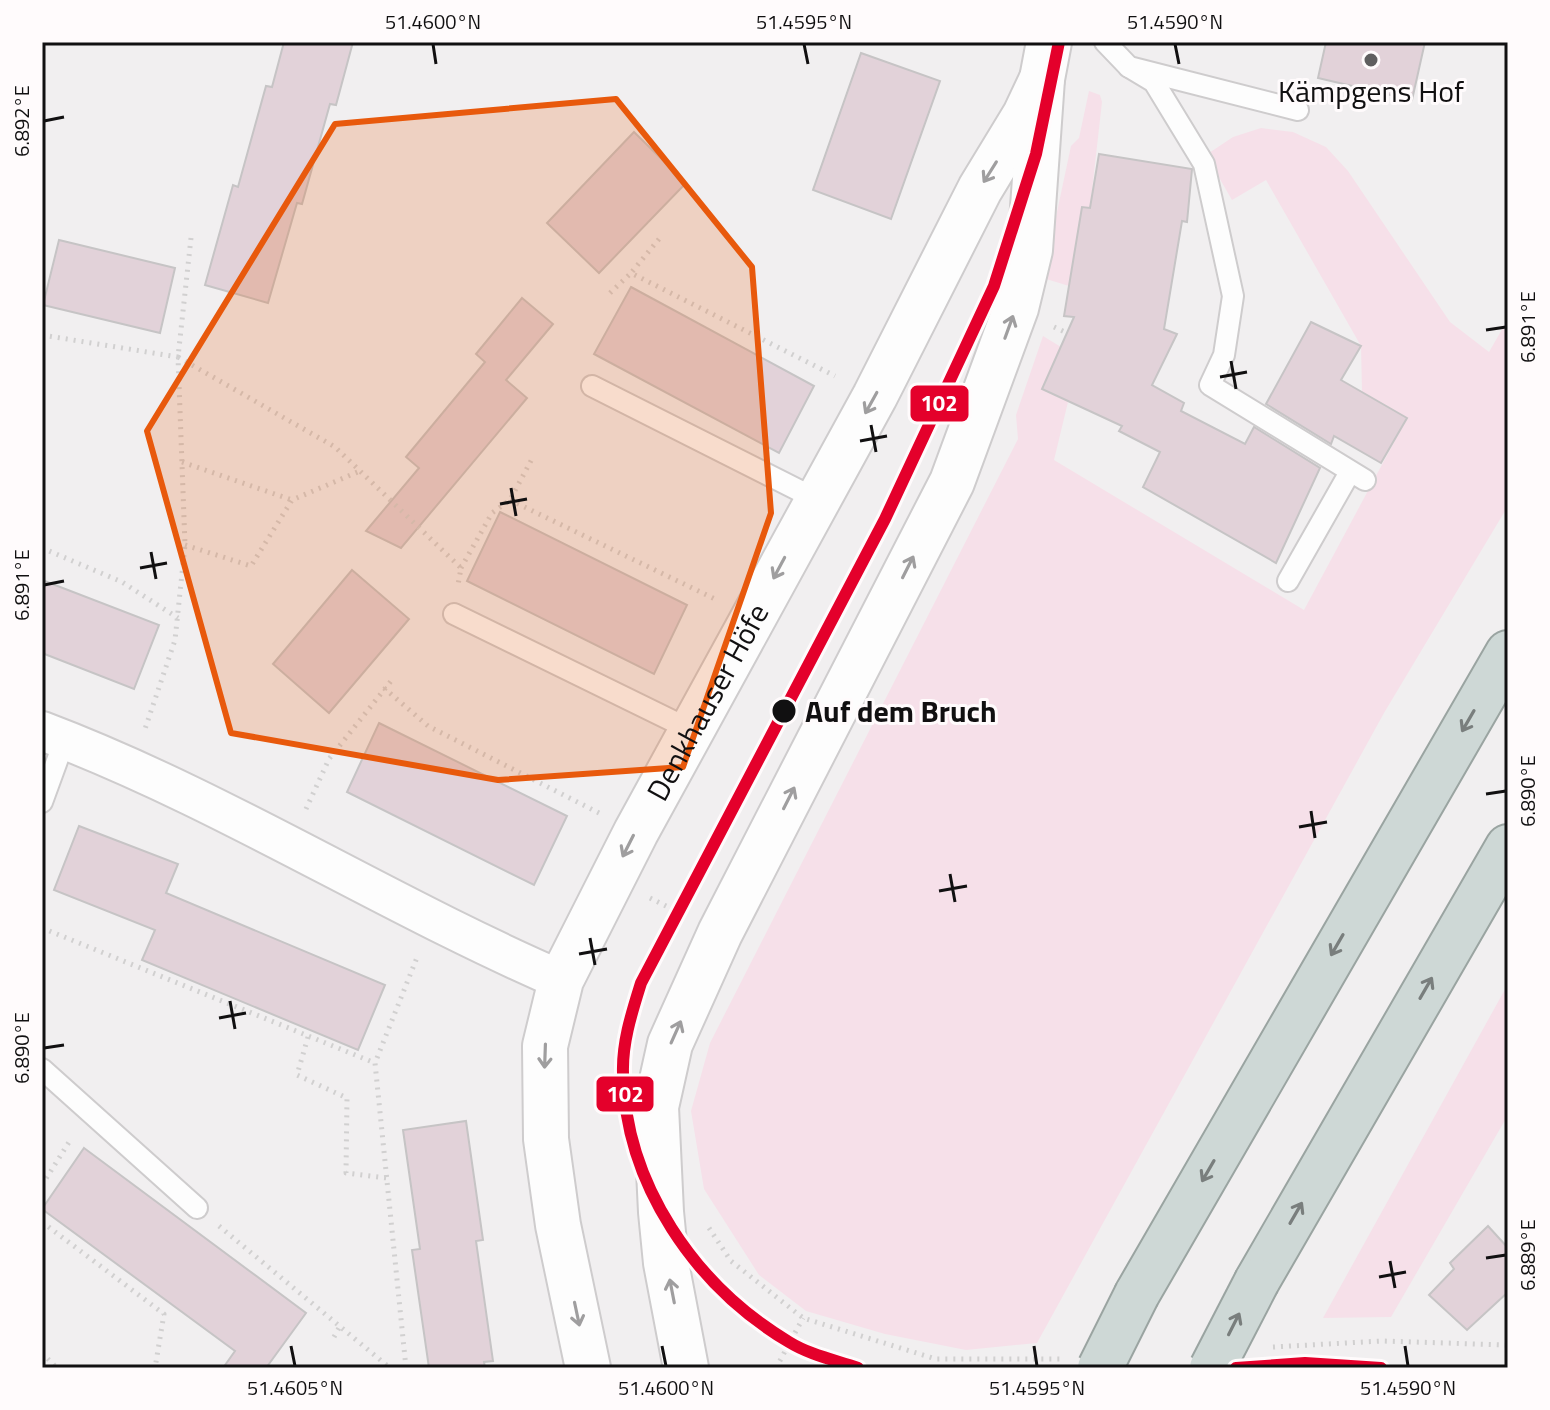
<svg xmlns="http://www.w3.org/2000/svg" width="1550" height="1410" font-family="'Titillium Web',sans-serif">
<style>
.green{fill:#f6e0e9}
.building{fill:#e2d2d9;stroke:#c6c4c5;stroke-width:2}
.lines{fill:none;stroke-linecap:round;stroke-linejoin:round}
.service-casing{stroke:#cecccd;stroke-width:24}
.minor-casing{stroke:#cecccd;stroke-width:42}
.tertiary-casing{stroke:#cecccd;stroke-width:48}
.motorway-casing{stroke:#9aa4a1;stroke-width:48}
.path{stroke:#d1d0d0;stroke-width:5;stroke-dasharray:2 6;stroke-linecap:butt}
.service{stroke:#fdfdfd;stroke-width:20}
.minor{stroke:#fdfdfd;stroke-width:38}
.tertiary{stroke:#fdfdfd;stroke-width:44}
.motorway{stroke:#ced8d6;stroke-width:44}
.motorway-bridge-casing{stroke:#9aa4a1;stroke-width:48;stroke-linecap:butt}
.motorway-bridge{stroke:#ced8d6;stroke-width:44}
.tram-1-casing{stroke:#fffbfc;stroke-width:18}
.tram-1{stroke:#e4002b;stroke-width:12}
.oneway{stroke:#9f9e9f}
.oneway2{stroke:#797e7d}
.marked{fill:#e8590c;fill-opacity:0.2;stroke:#e8590c;stroke-width:6;stroke-linejoin:round}
.ticks{fill:none;stroke:#111011;stroke-width:3}
.poi-dot{fill:#5f5e5f;stroke:#fffbfc;stroke-width:3}
.stop-dot{fill:#111011;stroke:#fffbfc;stroke-width:3}
.labels{text-anchor:middle;dominant-baseline:central;stroke-width:6;stroke-linejoin:round;paint-order:stroke}
.poi-label{font-size:30px;fill:#111011;stroke:#fffbfc}
.street-label{font-size:30px;fill:#111011;stroke:#fffbfc}
.stop-label{font-size:30px;font-weight:bold;fill:#111011;stroke:#fffbfc;text-anchor:start}
.line-badge{stroke:#fffbfc;stroke-width:3}
.badge-label{font-size:22px;text-anchor:middle;font-weight:bold;fill:#fff}
.neatline{fill:none;stroke:#111011;stroke-width:3}
.ticks-label{font-size:20px;text-anchor:middle;fill:#111011}
</style>
<rect width="100%" height="100%" fill="#f1eff0"/>
<g class="green">
<path d="M 1089,91 L 1100,95 L 1102,102 L 1090,208 L 1082,208 L 1069,286 L 1043,278 L 1071,146 L 1079,138 Z"/>
<path d="M 1261,128 L 1293,132 L 1326,147 L 1348,171 L 1450,322 L 1489,352 L 1508,319 L 1508,506 L 1384,713 L 1037,1343 L 966,1350 L 885,1334 L 806,1311 L 759,1275 L 704,1189 L 691,1111 L 710,1043 L 1018,439 L 1016,415 L 1043,336 L 1061,347 L 1042,389 L 1068,402 L 1054,460 L 1304,610 L 1407,418 L 1362,392 L 1361,346 L 1266,180 L 1232,200 L 1206,155 L 1233,137 Z"/>
<path d="M 1508,984 L 1508,1115 L 1391,1317 L 1323,1318 Z"/>
</g>
<g class="building">
<path d="M 284,42 L 353,42 L 336,105 L 330,104 L 302,204 L 297,203 L 268,303 L 205,285 L 233,185 L 238,187 L 266,86 L 272,87 Z"/>
<path d="M 1326,42 L 1425,42 L 1412,100 L 1318,78 Z"/>
<path d="M 861,53 L 940,81 L 891,219 L 813,190 Z"/>
<path d="M 634,132 L 686,183 L 599,273 L 547,223 Z"/>
<path d="M 1099,154 L 1192,169 L 1187,222 L 1182,221 L 1164,329 L 1177,334 L 1152,385 L 1184,403 L 1181,411 L 1245,444 L 1254,427 L 1320,468 L 1276,563 L 1143,487 L 1160,452 L 1119,431 L 1122,426 L 1042,389 L 1074,317 L 1064,316 L 1082,207 L 1090,208 Z"/>
<path d="M 59,240 L 175,268 L 160,333 L 43,305 Z"/>
<path d="M 631,287 L 814,386 L 779,453 L 594,354 Z"/>
<path d="M 522,298 L 553,324 L 506,380 L 527,398 L 401,548 L 366,531 L 419,468 L 406,457 L 485,362 L 476,354 Z"/>
<path d="M 1311,322 L 1361,346 L 1341,380 L 1407,418 L 1381,463 L 1334,436 L 1331,444 L 1266,404 Z"/>
<path d="M 500,512 L 687,605 L 654,674 L 467,581 Z"/>
<path d="M 352,570 L 409,619 L 329,713 L 273,664 Z"/>
<path d="M 42,580 L 159,625 L 134,689 L 42,653 Z"/>
<path d="M 379,723 L 567,816 L 534,885 L 347,792 Z"/>
<path d="M 79,826 L 178,864 L 166,893 L 385,985 L 358,1050 L 142,960 L 155,930 L 54,890 Z"/>
<path d="M 466,1121 L 483,1240 L 476,1241 L 493,1361 L 484,1362 L 485,1368 L 429,1368 L 412,1250 L 420,1249 L 403,1130 Z"/>
<path d="M 84,1148 L 306,1313 L 266,1368 L 223,1368 L 235,1351 L 42,1209 Z"/>
<path d="M 1488,1226 L 1508,1248 L 1508,1292 L 1467,1330 L 1429,1295 L 1454,1269 L 1450,1263 Z"/>
</g>
<g class="lines">
<defs>
<g id="service">
<path d="M 1105,42 L 1129,67 L 1298,110"/>
<path d="M 1129,67 L 1154,82 L 1204,164 L 1233,296 L 1224,355 L 1210,385 L 1365,480"/>
<path d="M 592,386 L 816,499"/>
<path d="M 1288,581 L 1350,472"/>
<path d="M 454,614 L 691,730"/>
<path d="M 42,802 L 65,739"/>
<path d="M 42,1069 L 197,1208"/>
</g>
<path id="minor" d="M 42,731 C 222,799 385,904 561,980"/>
<g id="tertiary">
<path id="s1" d="M 588,1368 L 558,1225 L 546,1139 L 545,1046 L 561,980 L 636,832 L 875,396 L 980,189 L 1025,115 L 1042,79"/>
<path d="M 686,1368 L 666,1263 L 661,1212 L 656,1107 L 670,1044 L 720,933 L 952,482 L 1016,308 L 1030,250 L 1042,79 L 1049,42"/>
</g>
<g id="motorway">
<path d="M 1257,1281 L 1508,847"/>
<path d="M 1137,1294 L 1508,653"/>
</g>
</defs>
<use href="#service" class="service-casing"/>
<use href="#minor" class="minor-casing"/>
<use href="#tertiary" class="tertiary-casing"/>
<use href="#motorway" class="motorway-casing"/>
<g class="path">
<path d="M 191,238 L 178,357 L 335,447 L 461,568 L 458,585"/>
<path d="M 659,239 L 631,273 L 835,376"/>
<path d="M 610,293 L 631,273"/>
<path d="M 1054,327 L 1067,333"/>
<path d="M 42,335 L 178,357 L 185,545 L 175,640 L 145,729"/>
<path d="M 182,462 L 292,500"/>
<path d="M 510,500 L 715,599"/>
<path d="M 185,545 L 251,566 L 292,500 L 360,471"/>
<path d="M 42,548 L 122,582 L 178,618"/>
<path d="M 461,568 L 492,513 L 510,500 L 533,457"/>
<path d="M 384,688 L 428,726 L 599,813"/>
<path d="M 306,809 L 329,759 L 391,681"/>
<path d="M 650,898 L 680,913"/>
<path d="M 42,928 L 375,1063"/>
<path d="M 308,1037 L 297,1075 L 347,1098 L 346,1173 L 387,1178"/>
<path d="M 42,1185 L 71,1139"/>
<path d="M 42,1222 L 164,1314 L 155,1368"/>
<path d="M 219,1226 L 390,1368"/>
<path d="M 709,1228 L 731,1261 L 803,1318 L 936,1359 L 1060,1359"/>
<path d="M 334,1337 L 340,1326"/>
<path d="M 1273,1347 L 1382,1341 L 1508,1345"/>
<path d="M 42,1353 L 57,1368"/>
<path d="M 406,1368 L 375,1063 L 418,955"/>
<path d="M 776,1368 L 803,1318"/>
</g>
<use href="#service" class="service"/>
<use href="#minor" class="minor"/>
<use href="#tertiary" class="tertiary"/>
<use href="#motorway" class="motorway"/>
<defs>
<g id="motorway-bridge">
<path d="M 1100,1368 L 1137,1294"/>
<path d="M 1212,1368 L 1257,1281"/>
</g>
</defs>
<use href="#motorway-bridge" class="motorway-bridge-casing"/>
<use href="#motorway-bridge" class="motorway-bridge"/>
<defs>
<g id="tram-1">
<path d="M 858,1368 C 835,1360 810,1355 789,1342 C 695,1286 625,1184 623,1073 C 622,1042 632,1012 641,983 L 885,519 L 994,286 L 1036,154 L 1059,42"/>
<path d="M 1236,1368 L 1305,1363 L 1381,1368"/>
</g>
</defs>
<use href="#tram-1" class="tram-1-casing"/>
<use href="#tram-1" class="tram-1"/>
</g>
<defs><path id="oneway-shaft" d="M-6 0H5M1.5-3L5.5 0L1.5 3" fill="none" stroke-width="1.6" stroke-linecap="round" stroke-linejoin="round" transform="scale(2)"/></defs>
<g class="oneway">
<use href="#oneway-shaft" transform="translate(990 172) rotate(122)"/>
<use href="#oneway-shaft" transform="translate(1009 327) rotate(-70)"/>
<use href="#oneway-shaft" transform="translate(871 403) rotate(119)"/>
<use href="#oneway-shaft" transform="translate(908 567) rotate(-63)"/>
<use href="#oneway-shaft" transform="translate(779 568) rotate(118)"/>
<use href="#oneway-shaft" transform="translate(789 798) rotate(-63)"/>
<use href="#oneway-shaft" transform="translate(628 846) rotate(117)"/>
<use href="#oneway-shaft" transform="translate(676 1032) rotate(-66)"/>
<use href="#oneway-shaft" transform="translate(545 1056) rotate(92)"/>
<use href="#oneway-shaft" transform="translate(672 1291) rotate(-101)"/>
<use href="#oneway-shaft" transform="translate(577 1314) rotate(78)"/>
</g>
<g class="oneway2">
<use href="#oneway-shaft" transform="translate(1468 721) rotate(120)"/>
<use href="#oneway-shaft" transform="translate(1337 945) rotate(120)"/>
<use href="#oneway-shaft" transform="translate(1426 988) rotate(-60)"/>
<use href="#oneway-shaft" transform="translate(1208 1171) rotate(120)"/>
<use href="#oneway-shaft" transform="translate(1296 1213) rotate(-60)"/>
<use href="#oneway-shaft" transform="translate(1234 1324) rotate(-63)"/>
</g>
<path class="marked" d="M 616,99 L 752,267 L 771,513 L 683,767 L 498,780 L 231,733 L 147,431 L 335,124 Z"/>
<path class="ticks" d="M 433,44 L 436,64M 804,44 L 808,64M 1175,44 L 1179,64M 44,121 L 64,117M 1486,330 L 1506,327M 1231,361 L 1236,389M 1220,377 L 1247,372M 871,425 L 876,452M 860,441 L 887,436M 511,488 L 516,516M 500,504 L 527,499M 151,552 L 156,579M 140,568 L 167,563M 44,585 L 64,581M 1486,794 L 1506,791M 1311,811 L 1315,838M 1299,827 L 1327,822M 950,874 L 955,902M 939,891 L 967,886M 590,938 L 595,965M 579,954 L 607,949M 230,1001 L 235,1029M 219,1018 L 246,1013M 44,1048 L 64,1045M 1486,1258 L 1506,1255M 1390,1261 L 1395,1288M 1379,1277 L 1406,1272M 291,1346 L 295,1366M 662,1346 L 666,1366M 1034,1346 L 1037,1366M 1405,1346 L 1408,1366"/>
<circle class="poi-dot" cx="1371" cy="60" r="8"/>
<circle class="stop-dot" cx="784" cy="711" r="13"/>
<g class="labels">
<g class="poi-label">
<text x="1371" y="91">Kämpgens Hof</text>
</g>
<g class="street-label">
<text stroke="none"><textPath href="#s1" startOffset="708">Denkhauser Höfe</textPath></text>
</g>
<g class="stop-label">
<text x="805" y="711">Auf dem Bruch</text>
</g>
</g>
<g class="line-badge">
<rect x="909" y="384" width="61" height="39" rx="8" fill="#e4002b"/>
<rect x="595" y="1075" width="60" height="38" rx="8" fill="#e4002b"/>
</g>
<g class="badge-label">
<text x="939" y="411">102</text>
<text x="625" y="1102">102</text>
</g>
<rect width="1550" height="1410" fill="none" stroke="#fffbfc" stroke-width="88"/>
<rect x="44" y="44" width="1462" height="1322" class="neatline"/>
<g class="ticks-label">
<text x="433" y="29">51.4600°N</text>
<text x="804" y="29">51.4595°N</text>
<text x="1175" y="29">51.4590°N</text>
<text transform="translate(22 121) rotate(-90)" y="7">6.892°E</text>
<text transform="translate(1528 327) rotate(-90)" y="7">6.891°E</text>
<text transform="translate(22 585) rotate(-90)" y="7">6.891°E</text>
<text transform="translate(1528 791) rotate(-90)" y="7">6.890°E</text>
<text transform="translate(22 1048) rotate(-90)" y="7">6.890°E</text>
<text transform="translate(1528 1255) rotate(-90)" y="7">6.889°E</text>
<text x="295" y="1395">51.4605°N</text>
<text x="666" y="1395">51.4600°N</text>
<text x="1037" y="1395">51.4595°N</text>
<text x="1408" y="1395">51.4590°N</text>
</g>
</svg>
